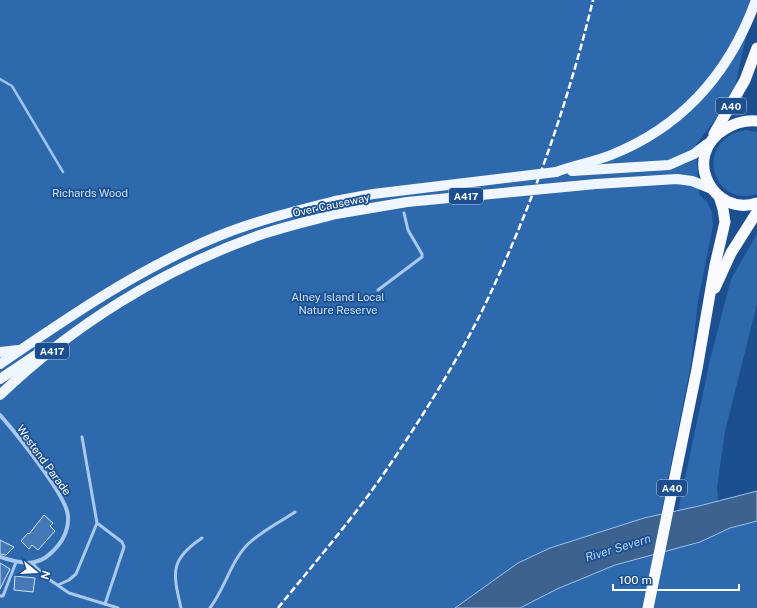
<svg xmlns="http://www.w3.org/2000/svg" width="757" height="608" font-family="'Public Sans',sans-serif">
<style>
.green{fill:#2e69ad}
.water{fill:#3c6290;stroke:#9cc4f0}
.lines{fill:none;stroke-linecap:round;stroke-linejoin:round}
.stream{stroke:#9cc4f0;stroke-width:2.5}
.building{fill:#4478b7;stroke:#cfe3fa}
.service{stroke:#a9c9ee;stroke-width:3}
.minor{stroke:#a9c9ee;stroke-width:4}
.primary{stroke:#f0f6ff;stroke-width:10}
.trunk{stroke:#f8faff;stroke-width:11}
.rail{stroke:#fff;stroke-width:2.5;stroke-dasharray:7 3;stroke-linecap:butt}
.primary-bridge{stroke:#f0f6ff;stroke-width:10}
.labels{text-anchor:middle;dominant-baseline:central;stroke-width:3.5;stroke-linejoin:round;paint-order:stroke}
.shield{fill:#1b4f8f;stroke:#bbcadd;stroke-width:1}
.shield-label{font-size:10px;font-weight:bold;fill:#fff}
.park-label{font-size:11px;fill:#cfe3fa;stroke:#1b4f8f}
.street-label{font-size:11px;fill:#fff;stroke:#1b4f8f}
.water-label{font-size:12px;font-style:italic;fill:#b5d3f5;stroke:#1b4f8f}
</style>
<rect width="100%" height="100%" fill="#1b4f8f"/>
<g class="green">
<path d="M 0,0 L 754,0 L 734,92 L 720,113 L 696,145 L 699,194 L 707,202 L 712,212 L 713,225 L 698,301 L 691,364 L 661,514 L 644,518 L 550,548 L 518,563 L 455,608 L 0,608 Z"/>
<path d="M 746,130 L 757,132 L 757,194 C 712,209 692,139 746,130 Z"/>
<path d="M 757,234 L 757,304 L 725,431 L 717,488 L 718,501 L 678,511 L 710,360 L 731,279 Z"/>
<path d="M 757,521 L 757,608 L 520,608 L 557,589 L 615,565 L 700,542 L 730,528 Z"/>
</g>
<path class="water" d="M 757,491 L 757,521 L 730,528 L 700,542 L 615,565 L 557,589 L 520,608 L 455,608 L 518,563 L 550,548 L 644,518 L 699,506 Z"/>
<g class="lines">
<path class="stream" d="M 0,79 L 12,86 L 63,172"/>
</g>
<g class="building">
<path d="M 44,515 L 53,523 L 50,526 L 55,531 L 38,550 L 32,545 L 29,549 L 21,541 L 28,533 L 29,534 Z"/>
<path d="M 0,540 L 14,547 L 6,555 L 0,554 Z"/>
<path d="M 0,563 L 10,569 L 0,589 Z"/>
<path d="M 15,576 L 35,578 L 33,592 L 14,590 Z"/>
</g>
<g class="lines">
<g class="service">
<path d="M 378,290 L 422,257 L 422,254 L 408,230 L 404,213"/>
<path d="M 97,523 L 122,542 L 124,547 L 105,604"/>
<path d="M 32,563 L 47,578 L 69,593 L 118,608"/>
<path d="M 58,585 L 69,580 L 76,574 L 97,523 L 82,437"/>
<path d="M 0,596 L 3,596 L 16,562"/>
<path d="M 181,608 C 173,573 169,560 202,538"/>
<path d="M 210,608 C 225,588 231,561 248,544 C 262,531 280,522 295,512"/>
</g>
<path class="minor" d="M 0,415 C 15,432 67,496 68,516 C 69,531 62,543 51,553 C 36,568 18,563 0,557"/>
<g class="primary">
<path d="M 572,171 L 669,165 L 694,154 L 707,144"/>
<path d="M 556,172 C 574,165 594,162 611,155 C 684,126 730,72 756,0"/>
<path d="M 596,184 L 677,179 L 692,181 L 712,189"/>
<path d="M 0,352 L 18,350"/>
<path d="M 0,364 C 69,317 138,269 216,237 C 255,221 295,211 335,201"/>
<path d="M 0,379 L 39,353"/>
<path d="M 0,395 C 73,325 162,270 257,236 C 283,227 310,221 336,214"/>
</g>
<g class="trunk">
<path d="M 757,121 C 745,120 735,123 725,129 C 680,156 714,218 757,203"/>
<path d="M 714,134 L 745,80 L 757,48"/>
<path d="M 715,288 L 731,253 L 757,212"/>
<path d="M 648,608 L 697,369 L 715,265 L 725,222 L 723,209 L 719,196"/>
</g>
<path class="rail" d="M 278,608 C 316,561 357,514 391,463 C 424,414 456,363 482,311 C 530,212 567,107 593,0"/>
<g class="primary-bridge">
<path d="M 335,201 L 373,194 L 556,172"/>
<path d="M 336,214 L 407,202 L 596,184"/>
</g>
</g>
<g class="labels">
<g class="shield">
<rect x="716" y="98" width="30" height="16" rx="3"/>
<rect x="449" y="188" width="34" height="16" rx="3"/>
<rect x="35" y="343" width="34" height="16" rx="3"/>
<rect x="657" y="480" width="30" height="16" rx="3"/>
</g>
<g class="shield-label">
<text x="731" y="106">A40</text>
<text x="466" y="196">A417</text>
<text x="52" y="351">A417</text>
<text x="672" y="488">A40</text>
</g>
<g class="park-label">
<text x="90" y="193">Richards Wood</text>
<text x="338" y="297">Alney Island Local<tspan x="338" dy="13">Nature Reserve</tspan></text>
</g>
<g class="street-label">
<text transform="translate(331 205) rotate(-12)">Over Causeway</text>
<text transform="translate(44 460) rotate(54)">Westend Parade</text>
</g>
<g class="water-label">
<text transform="translate(618 548) rotate(-17)">River Severn</text>
</g>
</g>
<g transform="translate(36 572) rotate(108)" stroke="#1b4f8f" stroke-width="3" paint-order="stroke">
<path d="M0-3L7 15L0 10L-7 15Z" fill="#ffffff"/>
<text y="-6" font-size="11" font-weight="bold" text-anchor="middle" fill="#ffffff">N</text>
</g>
<path d="M613 584v6h126v-6" fill="none" stroke="#ffffff" stroke-width="2"/>
<text x="619" y="584" font-size="12" fill="#ffffff" stroke="#1b4f8f" stroke-width="3" paint-order="stroke">100 m</text>
</svg>
